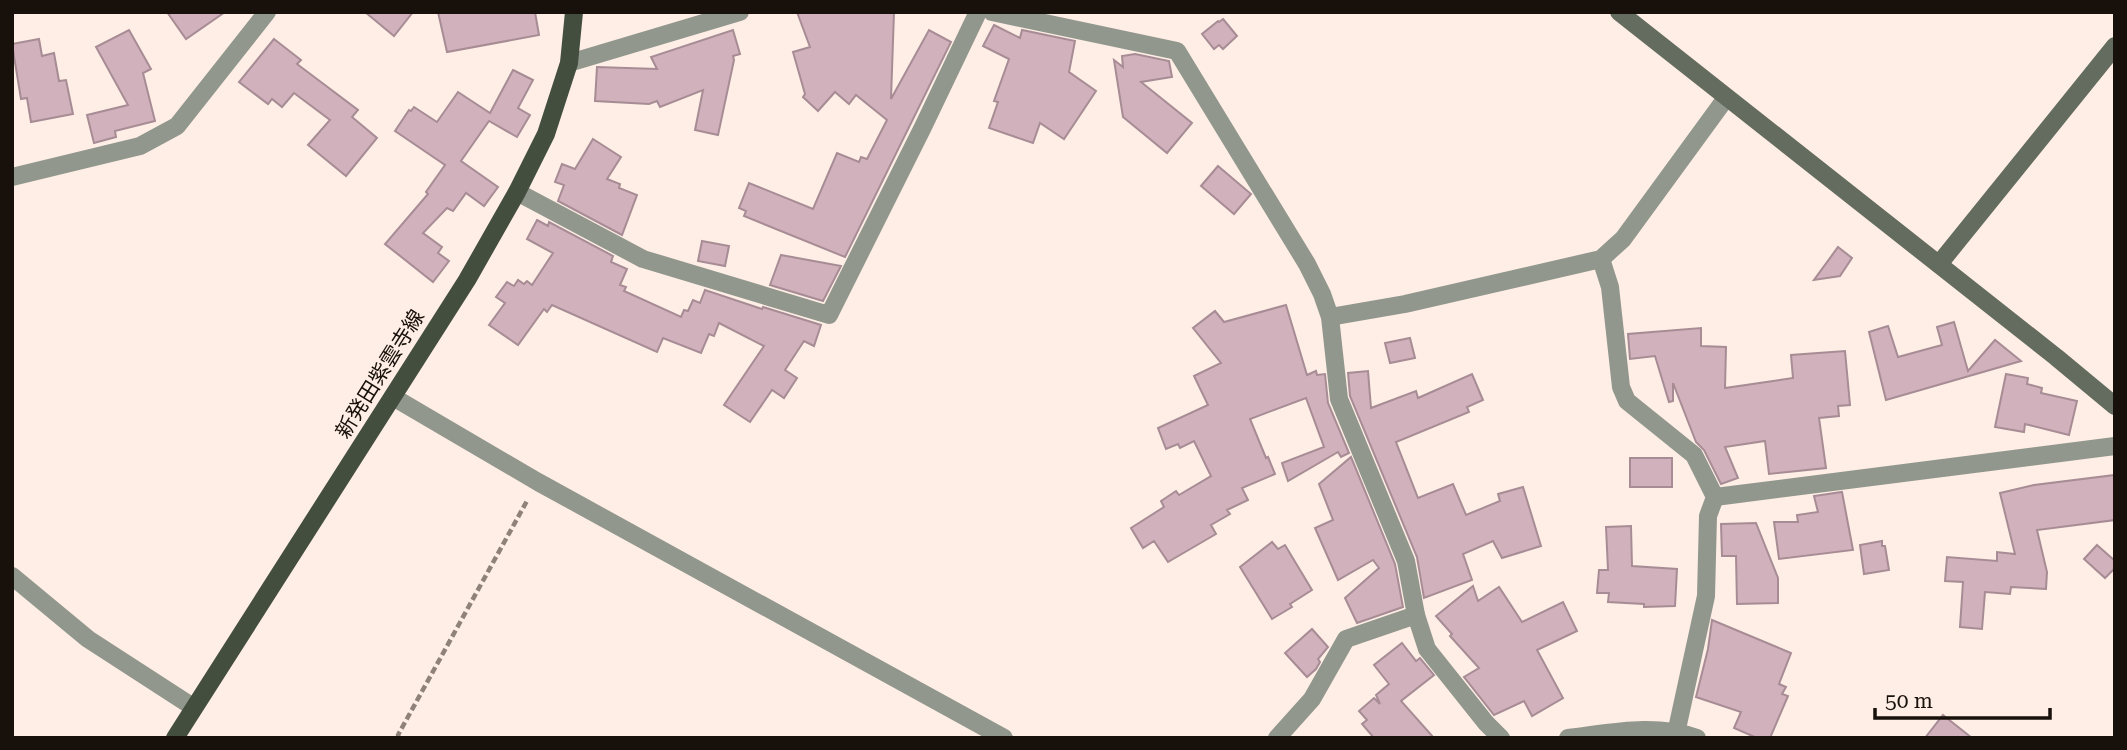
<svg xmlns="http://www.w3.org/2000/svg" width="2127" height="750" font-family="'Roboto Serif','Noto Sans JP',serif">
<style>
.building{fill:#d1b1bb;stroke:#a78c95;stroke-width:2}
.lines{fill:none;stroke-linecap:round;stroke-linejoin:round}
.path{stroke:#8f827b;stroke-width:4.5;stroke-dasharray:7 3.5;stroke-linecap:butt}
.street{stroke:#91978d;stroke-width:18}
.secondary{stroke:#636c5e;stroke-width:18}
.primary{stroke:#434e3e;stroke-width:18}
.labels{text-anchor:middle;dominant-baseline:central;stroke-width:5;stroke-linejoin:round;paint-order:stroke}
.street-label{font-size:21px;fill:#18100b;stroke:#feeee5}
</style>
<rect width="100%" height="100%" fill="#feeee5"/>
<g class="building">
<path d="M 167,12 L 225,12 L 186,39 Z"/>
<path d="M 365,12 L 413,12 L 394,36 Z"/>
<path d="M 438,12 L 535,12 L 539,35 L 447,52 Z"/>
<path d="M 797,12 L 894,12 L 891,99 L 929,30 L 951,42 L 845,257 L 744,216 L 746,211 L 739,208 L 749,183 L 813,209 L 837,153 L 859,162 L 861,157 L 867,159 L 887,120 L 856,95 L 849,104 L 835,92 L 818,111 L 803,97 L 805,94 L 793,52 L 810,47 Z"/>
<path d="M 1223,19 L 1237,36 L 1223,49 L 1219,45 L 1214,49 L 1202,34 L 1218,21 L 1219,22 Z"/>
<path d="M 994,25 L 1020,38 L 1022,30 L 1075,41 L 1069,72 L 1096,91 L 1064,139 L 1040,123 L 1033,143 L 989,128 L 998,102 L 994,101 L 1009,59 L 983,46 Z"/>
<path d="M 129,30 L 151,69 L 143,73 L 155,121 L 115,131 L 116,137 L 94,143 L 87,115 L 128,105 L 96,47 Z"/>
<path d="M 733,30 L 740,54 L 733,56 L 734,60 L 718,135 L 695,130 L 703,90 L 660,107 L 657,101 L 649,104 L 595,101 L 597,67 L 657,69 L 651,57 Z"/>
<path d="M 39,39 L 42,56 L 54,53 L 59,81 L 66,80 L 73,114 L 31,122 L 27,98 L 21,99 L 12,44 Z"/>
<path d="M 274,39 L 301,60 L 297,64 L 358,110 L 352,117 L 377,138 L 346,176 L 308,145 L 330,120 L 294,93 L 282,107 L 272,99 L 268,104 L 239,82 Z"/>
<path d="M 1135,54 L 1169,61 L 1172,77 L 1141,82 L 1192,123 L 1167,153 L 1123,117 L 1114,60 L 1123,67 L 1122,56 Z"/>
<path d="M 513,70 L 533,80 L 518,108 L 530,115 L 517,137 L 489,121 L 461,161 L 498,187 L 484,206 L 466,193 L 453,211 L 447,208 L 423,233 L 442,247 L 438,253 L 449,261 L 433,282 L 385,244 L 428,194 L 426,192 L 445,165 L 395,131 L 409,110 L 411,111 L 414,107 L 437,122 L 458,92 L 490,113 Z"/>
<path d="M 593,139 L 621,157 L 607,179 L 620,184 L 619,188 L 637,195 L 622,235 L 558,201 L 564,185 L 555,182 L 562,164 L 575,169 Z"/>
<path d="M 1218,166 L 1251,194 L 1234,214 L 1201,186 Z"/>
<path d="M 537,220 L 548,226 L 549,222 L 613,256 L 611,262 L 627,269 L 620,285 L 626,287 L 624,291 L 681,317 L 684,310 L 688,311 L 693,300 L 700,303 L 705,290 L 762,309 L 763,307 L 821,325 L 814,346 L 804,341 L 785,370 L 797,378 L 784,398 L 772,390 L 750,422 L 724,405 L 764,346 L 719,323 L 714,336 L 709,334 L 701,353 L 663,338 L 657,352 L 552,305 L 547,312 L 544,309 L 518,345 L 489,325 L 505,303 L 496,297 L 507,282 L 514,286 L 518,280 L 524,284 L 527,281 L 532,285 L 553,253 L 527,239 Z"/>
<path d="M 702,241 L 729,246 L 725,266 L 698,261 Z"/>
<path d="M 1838,247 L 1852,258 L 1840,276 L 1814,280 Z"/>
<path d="M 781,255 L 841,266 L 823,301 L 770,285 Z"/>
<path d="M 1286,305 L 1307,375 L 1316,371 L 1317,375 L 1325,374 L 1328,403 L 1349,453 L 1341,457 L 1338,452 L 1288,481 L 1282,463 L 1324,447 L 1306,398 L 1250,419 L 1266,458 L 1268,457 L 1275,474 L 1242,488 L 1248,500 L 1227,510 L 1230,514 L 1211,525 L 1216,534 L 1168,562 L 1154,541 L 1143,548 L 1131,528 L 1164,507 L 1161,501 L 1176,491 L 1179,495 L 1211,476 L 1194,441 L 1180,448 L 1178,444 L 1166,449 L 1158,428 L 1208,405 L 1194,376 L 1221,363 L 1193,328 L 1215,311 L 1224,322 Z"/>
<path d="M 1954,322 L 1968,371 L 1995,340 L 2021,361 L 1886,400 L 1869,332 L 1888,326 L 1898,357 L 1942,345 L 1937,327 Z"/>
<path d="M 1701,328 L 1701,346 L 1726,347 L 1725,388 L 1793,378 L 1791,355 L 1845,351 L 1850,405 L 1838,406 L 1839,416 L 1819,418 L 1826,468 L 1769,474 L 1765,441 L 1725,447 L 1738,478 L 1721,484 L 1704,450 L 1696,442 L 1673,383 L 1673,401 L 1669,402 L 1655,356 L 1630,359 L 1628,334 Z"/>
<path d="M 1410,338 L 1415,358 L 1390,363 L 1385,343 Z"/>
<path d="M 1368,371 L 1371,408 L 1416,391 L 1418,398 L 1472,374 L 1483,400 L 1467,407 L 1469,412 L 1396,442 L 1418,498 L 1453,484 L 1466,515 L 1500,501 L 1498,494 L 1523,487 L 1541,546 L 1502,558 L 1493,541 L 1463,554 L 1472,580 L 1424,598 L 1417,557 L 1350,396 L 1348,373 Z"/>
<path d="M 2006,374 L 2028,378 L 2027,384 L 2042,388 L 2041,393 L 2077,401 L 2069,435 L 2025,424 L 2024,432 L 1995,427 Z"/>
<path d="M 1351,457 L 1395,564 L 1403,607 L 1357,623 L 1345,598 L 1379,568 L 1373,560 L 1338,580 L 1315,528 L 1333,520 L 1319,484 Z"/>
<rect x="1630" y="458" width="42" height="29"/>
<path d="M 2115,475 L 2115,520 L 2037,530 L 2047,572 L 2046,589 L 2011,587 L 2010,594 L 1985,592 L 1982,629 L 1960,627 L 1963,582 L 1945,581 L 1947,557 L 1997,561 L 1997,552 L 2015,554 L 2000,493 L 2034,485 Z"/>
<path d="M 1842,492 L 1853,550 L 1779,559 L 1774,522 L 1798,522 L 1797,515 L 1818,512 L 1814,496 Z"/>
<path d="M 1756,523 L 1778,578 L 1778,603 L 1737,604 L 1736,556 L 1722,556 L 1721,524 Z"/>
<path d="M 1631,526 L 1632,566 L 1677,569 L 1675,606 L 1644,607 L 1644,604 L 1608,602 L 1609,593 L 1597,593 L 1599,570 L 1608,570 L 1606,527 Z"/>
<path d="M 1882,541 L 1882,546 L 1885,546 L 1889,570 L 1864,574 L 1860,545 Z"/>
<path d="M 1272,542 L 1278,549 L 1285,545 L 1312,590 L 1290,604 L 1292,607 L 1272,619 L 1240,567 Z"/>
<path d="M 2097,545 L 2115,561 L 2115,568 L 2105,578 L 2084,559 Z"/>
<path d="M 1473,586 L 1478,601 L 1499,587 L 1522,622 L 1563,602 L 1577,631 L 1537,650 L 1563,698 L 1532,716 L 1524,701 L 1494,715 L 1464,677 L 1479,668 L 1450,636 L 1452,634 L 1436,616 Z"/>
<path d="M 1712,620 L 1791,653 L 1779,684 L 1786,687 L 1782,694 L 1788,696 L 1770,738 L 1757,738 L 1734,728 L 1741,712 L 1696,697 L 1708,649 Z"/>
<path d="M 1312,629 L 1328,647 L 1318,659 L 1320,662 L 1316,669 L 1307,677 L 1285,653 Z"/>
<path d="M 1402,643 L 1416,661 L 1420,658 L 1434,675 L 1401,701 L 1434,738 L 1374,738 L 1362,724 L 1367,720 L 1359,711 L 1374,698 L 1380,704 L 1376,695 L 1389,684 L 1374,665 Z"/>
<path d="M 1943,715 L 1972,738 L 1925,738 Z"/>
</g>
<g class="lines">
<path class="path" d="M 399,738 L 398,735 L 528,499"/>
<g class="street">
<path d="M 992,12 L 1177,51 L 1307,264 L 1322,294 L 1330,317 L 1339,399 L 1406,561 L 1416,615 L 1427,649 L 1486,723 L 1501,738"/>
<path d="M 569,63 L 740,12"/>
<path d="M 12,177 L 140,146 L 177,126 L 267,12"/>
<path d="M 517,192 L 643,259 L 829,315 L 923,127 L 978,12"/>
<path d="M 1601,259 L 1610,287 L 1621,387 L 1627,401 L 1694,455 L 1715,497 L 1708,516 L 1706,596 L 1675,738"/>
<path d="M 1330,317 L 1405,304 L 1601,259 L 1623,239 L 1726,98"/>
<path d="M 393,397 L 538,482 L 1004,738"/>
<path d="M 1715,497 L 2115,446"/>
<path d="M 12,576 L 88,639 L 193,707"/>
<path d="M 1277,738 L 1312,699 L 1346,639 L 1416,615"/>
<path d="M 1568,738 C 1611,733 1654,723 1697,738"/>
</g>
<g class="secondary">
<path d="M 1619,12 L 2056,357 L 2115,406"/>
<path d="M 1939,264 L 2115,46"/>
</g>
<path class="primary" d="M 175,738 L 467,280 L 517,192 L 546,134 L 569,63 L 574,12"/>
</g>
<g class="labels">
<g class="street-label">
<text transform="translate(380 374) rotate(-58)">新発田紫雲寺線</text>
</g>
</g>
<rect width="2127" height="750" fill="none" stroke="#18100b" stroke-width="28"/>
<path d="M1875 708v10h175v-10" fill="none" stroke="#18100b" stroke-width="3.5"/>
<text x="1885" y="708" font-size="21" fill="#18100b" stroke="#feeee5" stroke-width="5" paint-order="stroke">50 m</text>
</svg>
